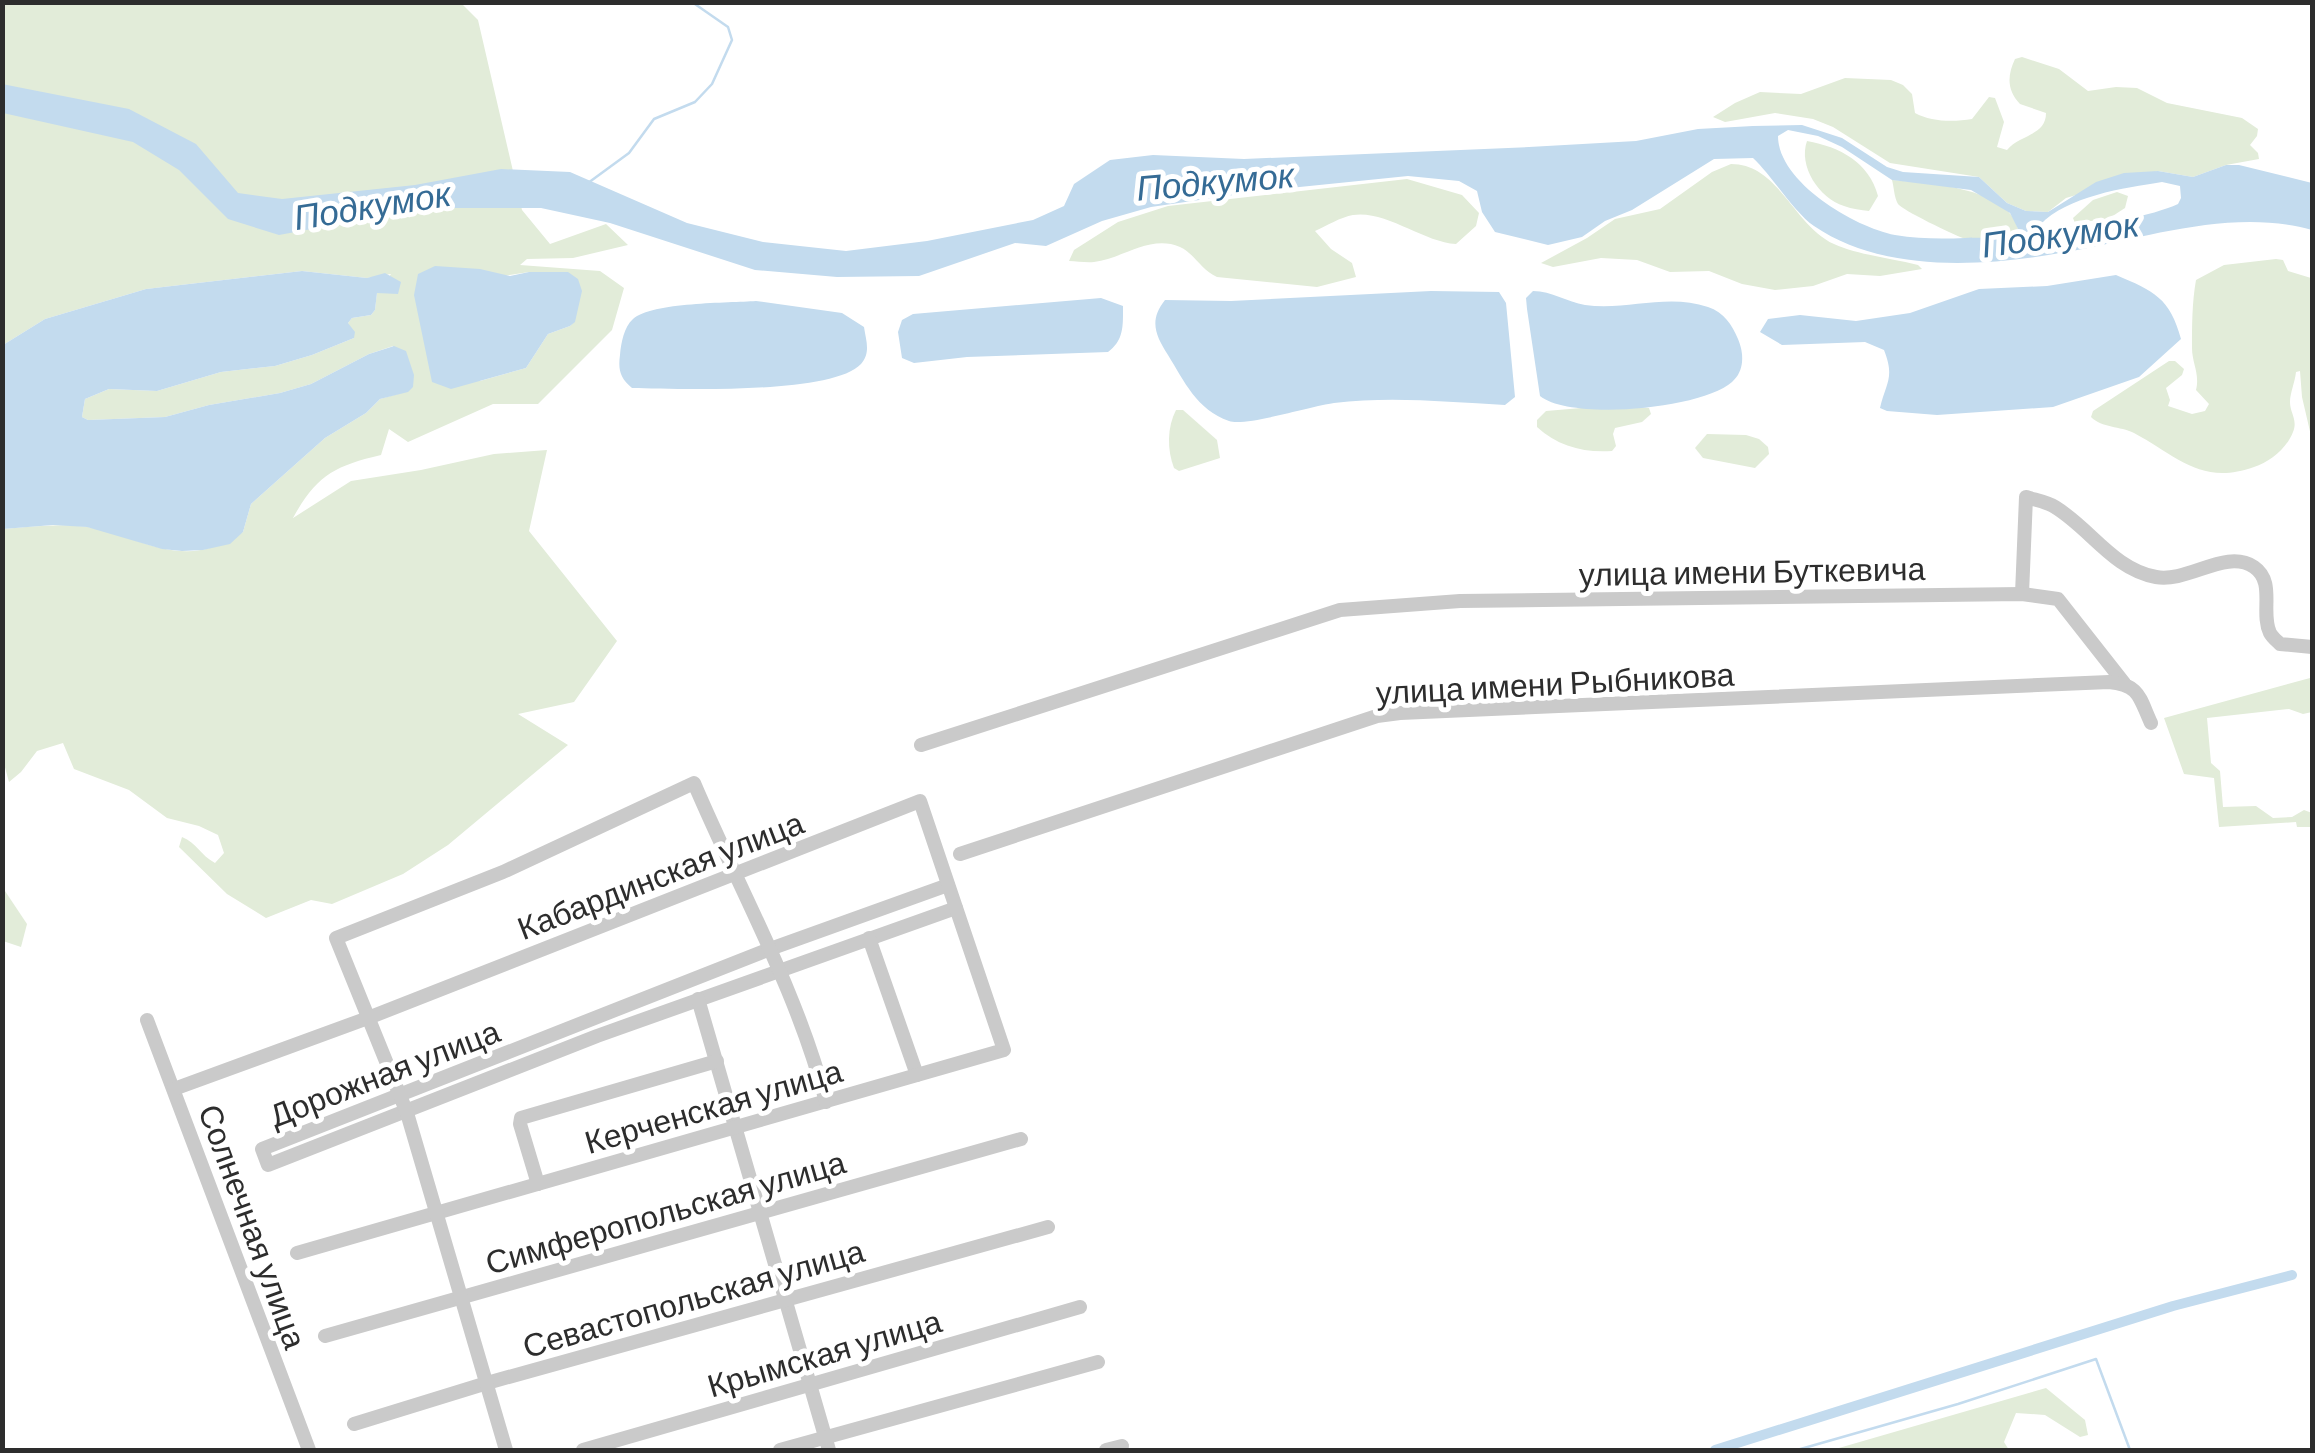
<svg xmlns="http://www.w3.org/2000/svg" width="2315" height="1453" font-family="Barlow,sans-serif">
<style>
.green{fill:#e2ecd9;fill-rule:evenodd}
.water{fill:#c3dbee;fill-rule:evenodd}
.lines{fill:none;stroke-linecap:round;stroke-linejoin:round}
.stream{stroke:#c3dbee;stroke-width:2.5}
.canal{stroke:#c3dbee;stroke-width:10}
.minor{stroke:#cacaca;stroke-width:14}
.labels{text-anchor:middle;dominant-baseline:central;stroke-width:10;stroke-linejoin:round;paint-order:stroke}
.street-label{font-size:32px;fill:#2d2d2d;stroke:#fff}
.water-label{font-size:35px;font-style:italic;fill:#356b95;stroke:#fff}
</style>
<rect width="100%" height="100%" fill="#fff"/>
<g class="green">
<path d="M 3,3 L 461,3 L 478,20 L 522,210 L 550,244 L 606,224 L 628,245 L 573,258 L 527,259 L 520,265 L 600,271 L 624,288 L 612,330 L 538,404 L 493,404 L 408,442 L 389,429 L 381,455 C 334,466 316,476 293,518 L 351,481 L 421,470 L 494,454 L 547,450 L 529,531 L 617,641 L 574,702 L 518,714 L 568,745 L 448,845 L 403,874 L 332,904 L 311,900 L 266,918 L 227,894 L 179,847 L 182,837 C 197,843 200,855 215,863 L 224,853 L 218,835 L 199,826 L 167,818 L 129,790 L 74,769 L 63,743 L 37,751 L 21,772 L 9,782 L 3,760 L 3,529 C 31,527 59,523 88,527 C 125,533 163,557 201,550 C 215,548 230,538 243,532 L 251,504 L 325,438 L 366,413 L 380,399 L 408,391 L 393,346 L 369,354 L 311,384 L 280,393 L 209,405 L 165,417 L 88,420 L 82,417 L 85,399 L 109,389 L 157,391 L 221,372 L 275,366 L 312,355 L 354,338 L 348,323 L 352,318 L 371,315 L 375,310 L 377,292 L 391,274 L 367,278 L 302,271 L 146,289 L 45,319 L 3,345 ZM 529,272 L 575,321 L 570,326 L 548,334 L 526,368 L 480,381 L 504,276 Z"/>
<path d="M 2022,57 L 2059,69 L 2088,91 L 2116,87 L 2137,88 L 2167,103 L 2242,118 L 2258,129 L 2257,136 L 2250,145 L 2258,153 L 2259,159 L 2226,165 L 2193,177 L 2158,171 L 2066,198 L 2048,212 L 2026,211 L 2007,203 L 1979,177 L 1890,163 L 1833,127 L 1813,119 L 1775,113 L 1725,122 L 1713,117 L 1735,103 L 1760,92 L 1801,94 L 1845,78 L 1891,80 L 1903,85 L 1912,94 L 1915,113 C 1931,122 1954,122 1972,119 L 1989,97 L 1995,98 L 2004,122 L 1997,147 L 2007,150 C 2020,134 2046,136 2046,113 L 2020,104 C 2007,90 2007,76 2015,59 Z"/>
<path d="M 1807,141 C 1840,147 1869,162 1878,196 L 1869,211 C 1861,210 1852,209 1844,206 C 1819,198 1798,166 1807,141 Z"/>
<path d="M 1731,164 C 1779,164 1793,225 1834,244 C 1858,255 1891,258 1918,265 L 1922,269 L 1880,276 L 1847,274 L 1813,286 L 1775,290 L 1742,284 L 1709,271 L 1670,272 L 1637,260 L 1601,258 L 1553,267 L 1541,263 L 1587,238 L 1615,219 L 1660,209 L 1712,172 Z"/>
<path d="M 1407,179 L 1462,195 L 1479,213 L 1476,226 L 1456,244 C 1423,242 1386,210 1353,215 C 1341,217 1326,226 1315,231 L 1331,249 L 1352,263 L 1356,277 L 1317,287 L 1217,277 C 1201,270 1195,254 1180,247 C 1150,234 1122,259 1094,262 C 1086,263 1077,261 1069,261 L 1074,250 L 1118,222 L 1168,206 Z"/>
<path d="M 1892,180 C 1926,183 2009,187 2018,229 C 2006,238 1978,242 1963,238 C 1954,235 1902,210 1898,204 C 1894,197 1894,187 1892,180 Z"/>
<path d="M 2117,192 L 2128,196 L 2125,208 L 2108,219 L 2075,223 L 2073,218 L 2093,200 Z"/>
<path d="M 2276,259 L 2283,260 L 2288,271 L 2311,278 L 2312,440 L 2302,397 L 2300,371 L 2296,372 C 2295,382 2290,393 2290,402 C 2290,413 2298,420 2293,432 C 2287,448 2270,462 2254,467 C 2201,486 2177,456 2134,433 C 2120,426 2102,428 2091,417 L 2093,411 L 2169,361 L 2175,361 L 2184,369 L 2182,375 L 2166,388 L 2170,400 L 2168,406 L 2192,414 L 2205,411 L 2209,404 L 2196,390 C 2200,374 2192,363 2192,348 C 2192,325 2192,303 2196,280 L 2224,265 Z"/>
<path d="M 1605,406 L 1649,408 L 1651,414 L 1642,422 L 1615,428 L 1613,434 L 1616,446 L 1612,451 C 1583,453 1558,446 1537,427 L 1537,420 L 1546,411 Z"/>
<path d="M 1176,410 L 1183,410 L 1217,440 L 1220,458 L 1179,471 L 1174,468 C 1167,450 1167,427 1176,410 Z"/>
<path d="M 1707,434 L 1746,435 L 1759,439 L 1768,447 L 1769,454 L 1755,468 L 1703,458 L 1695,448 Z"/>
<path d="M 2310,678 L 2312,712 L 2303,714 L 2289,709 L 2207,718 L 2211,763 L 2220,771 L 2223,807 L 2256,806 L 2273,818 L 2292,817 L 2304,810 L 2312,813 L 2312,827 L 2297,827 L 2296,822 L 2219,827 L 2214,778 L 2184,774 L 2164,718 Z"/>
<path d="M 3,888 L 27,924 L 21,947 L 3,941 Z"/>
<path d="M 2046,1388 L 2085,1420 L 2088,1435 L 2080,1437 L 2045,1415 L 2016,1413 L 2004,1442 L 2009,1450 L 1832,1450 Z"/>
</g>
<g class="water">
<path d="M 2,84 L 129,109 L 196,144 L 238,193 L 282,199 L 415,185 L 501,169 L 570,172 L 687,223 L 763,242 L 846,251 L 927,241 L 1033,220 L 1064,206 L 1074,184 L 1110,160 L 1153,155 L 1244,159 L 1529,147 L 1636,141 L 1698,129 L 1753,126 L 1802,125 L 1842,138 L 1887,167 L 1903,172 L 1979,177 L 2007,203 L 2026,211 L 2048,212 L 2096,182 L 2124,173 L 2158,171 L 2193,177 L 2226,165 L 2239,165 L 2312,183 L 2312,230 C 2234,208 2149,237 2072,251 C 1990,266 1886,275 1814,226 C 1794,212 1773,177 1753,158 L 1714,159 L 1632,210 L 1605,221 L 1582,237 L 1548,245 L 1495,232 L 1482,212 L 1477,191 L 1459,181 L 1408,176 L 1261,191 L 1151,207 L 1102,221 L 1046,246 L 1015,243 L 919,276 L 837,277 L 755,270 L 610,223 L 541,208 L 425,208 L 279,235 L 228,219 L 179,170 L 133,142 L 3,113 ZM 1788,130 L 1818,136 L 1842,147 L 1892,180 L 1971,190 L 2010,213 L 2018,229 C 2004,240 1983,237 1965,238 C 1942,239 1919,239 1895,235 C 1854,227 1778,182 1778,136 ZM 2162,182 L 2180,186 L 2181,198 L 2178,204 C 2147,218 2073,232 2040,225 C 2067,196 2124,188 2162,182 Z"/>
<path d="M 435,266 L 480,269 L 510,276 L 529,272 L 568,272 L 578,279 L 582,291 L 575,322 L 570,326 L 548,334 L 526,368 L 451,389 L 432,382 L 414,295 L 418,274 Z"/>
<path d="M 302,271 L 367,278 L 385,273 L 401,282 L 398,294 L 377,293 L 375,310 L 371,315 L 352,318 L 348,323 L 355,332 L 354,338 L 312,355 L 275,366 L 221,372 L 157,391 L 109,389 L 85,399 L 82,417 L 88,420 L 165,417 L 209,405 L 280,393 L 311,384 L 369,354 L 394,346 L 406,351 L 414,375 L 413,387 L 408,392 L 380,399 L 366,413 L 325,438 L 251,504 L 243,532 L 230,544 L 203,550 L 182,551 L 162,549 L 87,527 L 53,525 L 3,529 L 3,345 L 45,319 L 146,289 Z"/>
<path d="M 2116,275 C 2154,291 2170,298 2181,339 L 2139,377 L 2053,407 L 1937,415 L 1887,411 L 1880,408 C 1886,382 1895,378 1884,350 L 1865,342 L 1782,345 L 1760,332 L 1768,319 L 1800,315 L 1856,321 L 1910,313 L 1979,289 L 2047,286 Z"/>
<path d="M 1431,291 L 1499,292 L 1506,303 L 1515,397 L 1505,405 C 1448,402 1391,396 1334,403 C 1311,406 1245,427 1229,421 C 1197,410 1184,381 1168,355 C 1155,335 1149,320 1165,300 L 1231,301 Z"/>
<path d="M 1533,291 C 1552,291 1567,302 1585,305 C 1626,311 1667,293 1708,307 C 1724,312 1732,325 1738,339 C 1744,353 1745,371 1732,382 C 1702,409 1571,421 1540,396 L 1527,309 L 1526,298 Z"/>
<path d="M 1101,298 L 1123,306 C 1123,326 1124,340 1108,352 L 967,357 L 914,363 L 902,358 L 898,332 L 902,320 L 913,314 Z"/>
<path d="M 756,301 L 842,313 L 864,327 C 866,341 871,352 861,364 C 832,395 676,389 632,388 C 620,378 618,370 620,355 C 621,343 624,327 633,319 C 652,302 729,303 756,301 Z"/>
</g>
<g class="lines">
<g class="stream">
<path d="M 588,183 L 629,153 L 654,119 L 695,102 L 712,84 L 732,40 L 728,27 L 692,2"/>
<path d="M 1797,1450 L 1958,1404 L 2096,1359 L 2130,1450"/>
</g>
<path class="canal" d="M 1715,1450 L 2173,1306 L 2292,1275"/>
<g class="minor">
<path d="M 2022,594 L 2026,497 C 2035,500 2047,502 2055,507 C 2091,529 2113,569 2156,577 C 2188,583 2226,548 2254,567 C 2276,582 2260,612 2270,633 C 2272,637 2277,641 2280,644 L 2312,647"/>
<path d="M 921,745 L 1340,610 L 1460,601 L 2022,594 L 2058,599 L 2124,683"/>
<path d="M 960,854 L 1377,716 L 1400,713 L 2109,682 C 2140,685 2139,697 2151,723"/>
<path d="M 948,885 L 770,949 L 262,1149 L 268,1165 L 597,1036 L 956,908"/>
<path d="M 869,938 L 917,1075"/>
<path d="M 698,999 L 829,1450"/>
<path d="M 147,1020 L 309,1450"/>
<path d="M 174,1089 L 368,1018 L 920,801 L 1004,1050 L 297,1253"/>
<path d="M 538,1184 L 520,1124 L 521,1118 L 717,1061"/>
<path d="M 325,1336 L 1021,1139"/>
<path d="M 354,1424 L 487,1383 L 1048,1227"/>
<path d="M 506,1450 L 407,1113 L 336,938 L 503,872 L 694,783 C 739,889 797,990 826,1102"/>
<path d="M 583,1450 L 1080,1307"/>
<path d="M 780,1450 L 1098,1362"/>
<path d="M 1106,1450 L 1122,1446"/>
</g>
</g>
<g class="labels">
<g class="street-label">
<text transform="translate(1752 570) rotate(-1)">улица имени Буткевича</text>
<text transform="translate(1555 682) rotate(-3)">улица имени Рыбникова</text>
<text transform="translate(660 874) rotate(-21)">Кабардинская улица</text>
<text transform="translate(384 1072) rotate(-21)">Дорожная улица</text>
<text transform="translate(713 1105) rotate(-16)">Керченская улица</text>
<text transform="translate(665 1211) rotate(-16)">Симферопольская улица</text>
<text transform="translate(254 1226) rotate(70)">Солнечная улица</text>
<text transform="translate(693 1297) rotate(-16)">Севастопольская улица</text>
<text transform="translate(824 1352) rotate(-16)">Крымская улица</text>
</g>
<g class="water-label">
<text transform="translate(1215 180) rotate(-5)">Подкумок</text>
<text transform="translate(372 204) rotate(-9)">Подкумок</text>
<text transform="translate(2060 233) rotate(-8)">Подкумок</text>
</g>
</g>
<rect width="2315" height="1453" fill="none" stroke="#2d2d2d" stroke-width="10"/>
</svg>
